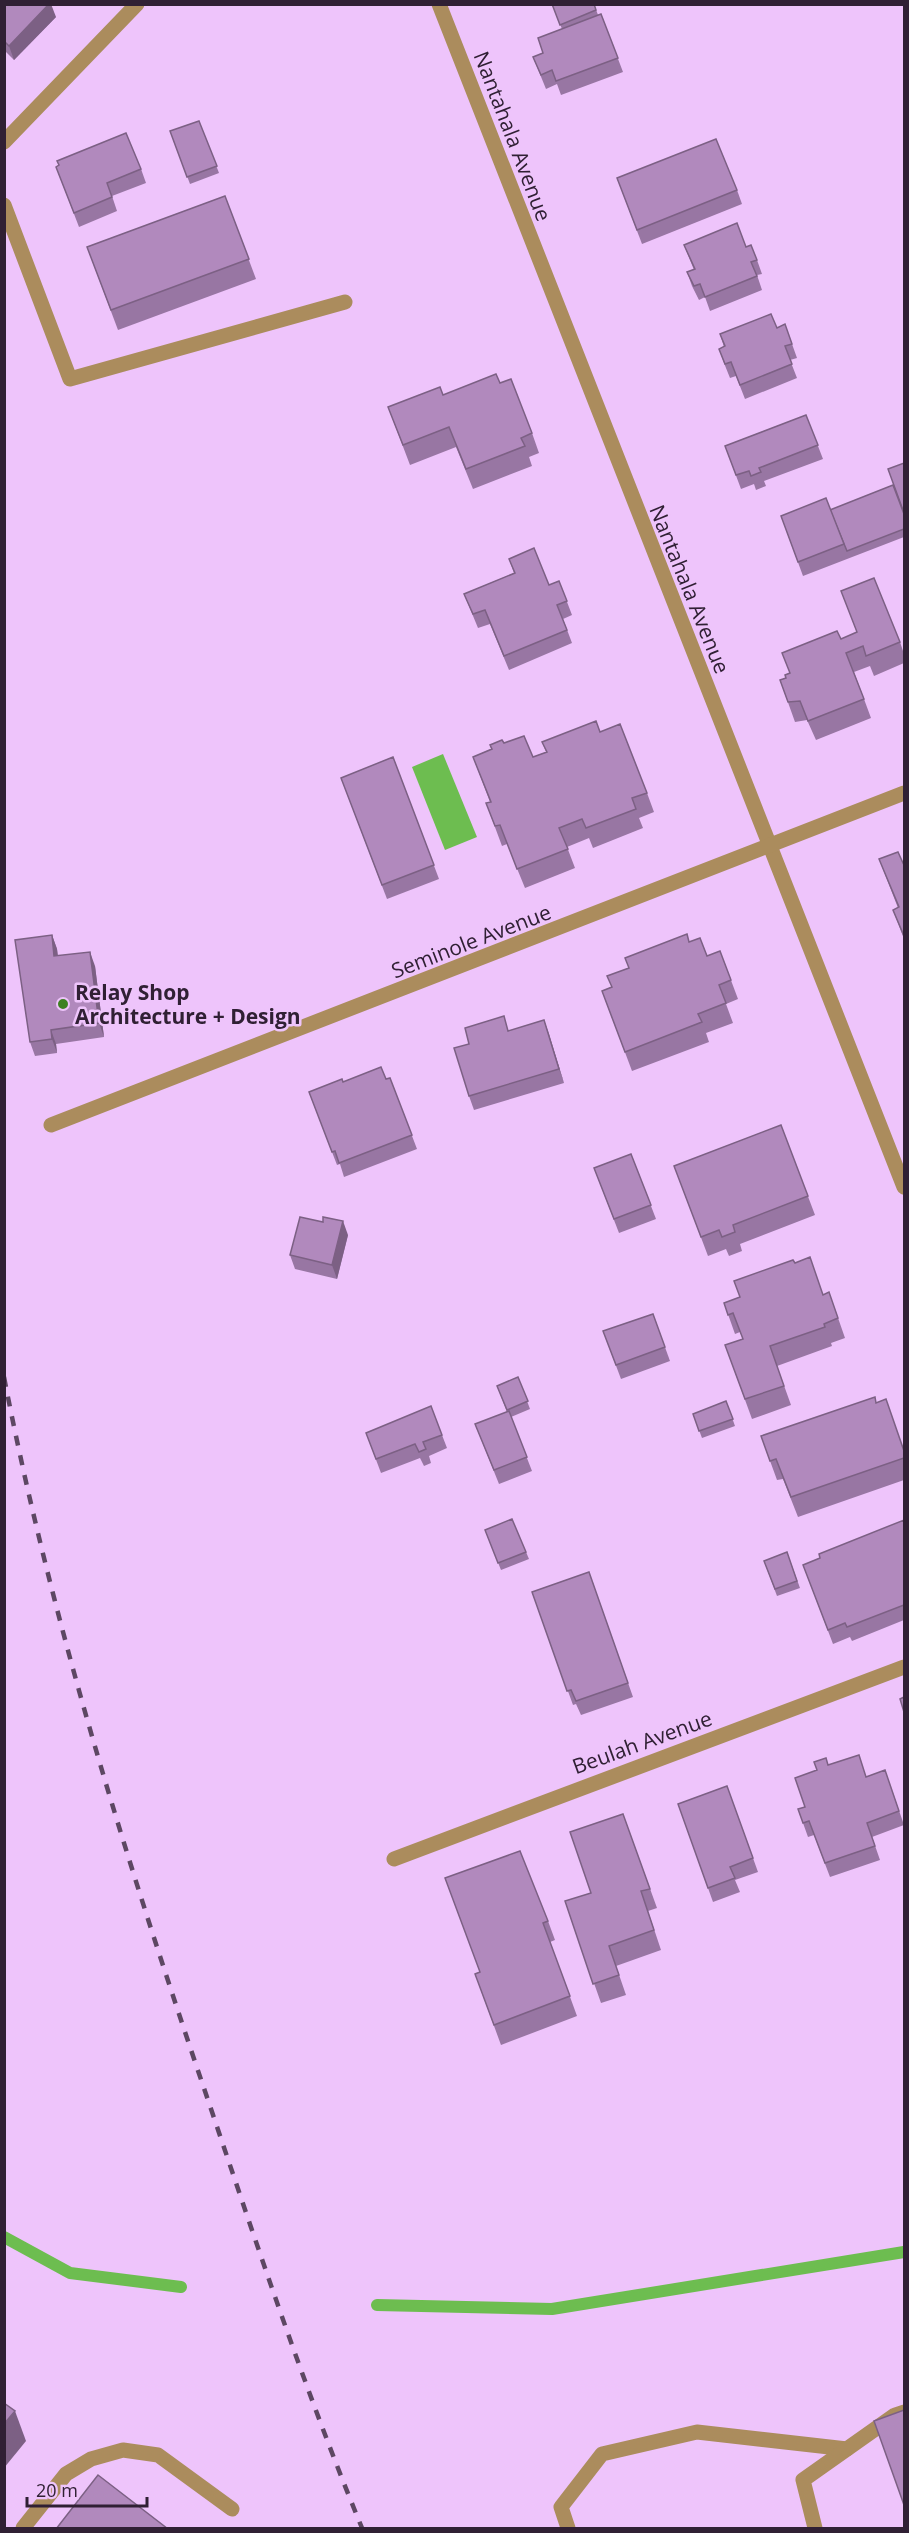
<svg xmlns="http://www.w3.org/2000/svg" width="909" height="2533" font-family="'Open Sans',sans-serif">
<style>
.water{fill:#6dbd50}
.lines{fill:none;stroke-linecap:round;stroke-linejoin:round}
.stream{stroke:#6dbd50;stroke-width:12}
.minor{stroke:#ab8c5d;stroke-width:15}
.rail{stroke:#5d4763;stroke-width:4.5;stroke-dasharray:10 10;stroke-linecap:butt}
.wall{fill:#9876a3}
.shaded-wall{fill:#7c6084}
.building{fill:#b189bd;stroke:#7c6084;stroke-width:1.5}
.poi-dot{fill:#3e8123;stroke:#eec4fb;stroke-width:2}
.labels{text-anchor:middle;dominant-baseline:central;stroke-width:5;stroke-linejoin:round;paint-order:stroke}
.street-label{font-size:21px;fill:#302034;stroke:#eec4fb}
.poi-label{font-size:21px;font-weight:bold;fill:#302034;stroke:#eec4fb;text-anchor:start}
</style>
<rect width="100%" height="100%" fill="#eec4fb"/>
<path class="water" d="M 443,754 L 477,837 L 445,850 L 412,767 Z"/>
<g class="lines">
<g class="stream">
<path d="M 4,2237 L 70,2273 L 181,2287"/>
<path d="M 377,2305 L 552,2309 L 904,2252"/>
</g>
<g class="minor">
<path d="M 439,4 L 904,1187"/>
<path d="M 4,142 L 137,4"/>
<path d="M 4,205 L 70,379 L 345,302"/>
<path d="M 51,1125 L 904,793"/>
<path d="M 394,1859 L 904,1667"/>
<path d="M 23,2528 L 66,2474 L 91,2459 L 123,2450 L 158,2455 L 232,2509"/>
<path d="M 568,2528 L 561,2507 L 602,2454 L 697,2432 L 847,2449"/>
<path d="M 815,2528 L 803,2480 L 895,2415 L 904,2412"/>
</g>
<path class="rail" d="M 4,1377 C 52,1625 129,1868 210,2106 C 258,2248 305,2390 362,2528"/>
</g>
<g class="wall">
<path d="M 4,4 L 56,17 L 14,60 L 4,50 Z"/>
<path d="M 552,4 L 594,4 L 598,15 L 601,14 L 623,72 L 561,95 L 557,84 L 546,89 L 533,57 L 543,53 L 562,29 Z"/>
<path d="M 199,121 L 219,173 L 190,184 L 170,131 Z"/>
<path d="M 57,161 L 141,169 L 146,183 L 112,196 L 117,211 L 79,227 L 56,167 L 59,166 Z"/>
<path d="M 617,178 L 737,190 L 742,204 L 642,244 Z"/>
<path d="M 225,196 L 256,279 L 118,330 L 87,247 Z"/>
<path d="M 684,245 L 746,247 L 757,260 L 762,274 L 757,275 L 762,290 L 710,311 L 705,297 L 699,300 L 692,286 L 687,272 L 694,270 Z"/>
<path d="M 777,328 L 792,344 L 797,358 L 790,360 L 797,378 L 745,399 L 736,376 L 730,378 L 724,363 L 719,349 L 724,347 L 720,334 Z"/>
<path d="M 500,383 L 532,433 L 539,453 L 529,457 L 532,466 L 473,489 L 456,447 L 410,465 L 388,407 Z"/>
<path d="M 806,415 L 823,459 L 764,481 L 766,486 L 756,490 L 754,484 L 741,489 L 725,446 Z"/>
<path d="M 904,463 L 904,537 L 803,576 L 781,516 L 830,510 L 893,485 Z"/>
<path d="M 509,559 L 549,585 L 559,581 L 572,615 L 563,619 L 572,643 L 509,670 L 490,624 L 478,628 L 464,594 L 514,573 Z"/>
<path d="M 841,591 L 900,642 L 904,654 L 904,663 L 874,676 L 870,666 L 854,672 L 871,718 L 816,740 L 807,720 L 795,722 L 780,680 L 786,678 L 789,673 L 857,632 Z"/>
<path d="M 600,732 L 647,793 L 654,812 L 639,818 L 643,828 L 593,848 L 589,838 L 567,847 L 575,868 L 525,888 L 507,844 L 502,846 L 486,803 L 490,802 L 473,757 L 491,749 L 490,745 L 504,743 L 533,757 L 546,752 L 542,742 Z"/>
<path d="M 393,757 L 439,879 L 387,899 L 341,778 Z"/>
<path d="M 879,859 L 903,863 L 904,862 L 904,939 L 893,910 L 898,908 Z"/>
<path d="M 52,935 L 57,949 L 58,956 L 95,966 L 104,1037 L 56,1044 L 57,1053 L 35,1056 L 30,1042 Z"/>
<path d="M 689,942 L 707,956 L 720,951 L 738,999 L 726,1004 L 733,1023 L 706,1033 L 709,1042 L 632,1071 L 602,991 L 611,987 L 629,968 Z"/>
<path d="M 544,1020 L 564,1083 L 474,1110 L 469,1096 L 469,1044 Z"/>
<path d="M 390,1078 L 417,1149 L 344,1177 L 340,1164 L 337,1165 L 309,1092 L 343,1082 L 386,1079 Z"/>
<path d="M 781,1125 L 815,1215 L 740,1244 L 742,1251 L 729,1256 L 726,1249 L 708,1256 L 674,1166 Z"/>
<path d="M 631,1154 L 656,1219 L 619,1233 L 594,1168 Z"/>
<path d="M 348,1235 L 337,1279 L 295,1269 L 290,1255 Z"/>
<path d="M 795,1263 L 823,1295 L 829,1292 L 845,1338 L 831,1343 L 832,1346 L 777,1366 L 791,1405 L 752,1419 L 725,1345 L 743,1339 L 740,1332 L 735,1334 L 724,1303 L 740,1297 Z"/>
<path d="M 653,1314 L 670,1361 L 621,1379 L 603,1331 Z"/>
<path d="M 518,1377 L 530,1409 L 511,1417 L 532,1471 L 499,1484 L 475,1424 L 507,1412 L 497,1386 Z"/>
<path d="M 726,1401 L 735,1426 L 702,1438 L 693,1414 Z"/>
<path d="M 877,1402 L 904,1450 L 904,1480 L 798,1517 L 783,1479 L 777,1480 L 761,1436 Z"/>
<path d="M 366,1433 L 442,1435 L 447,1448 L 429,1456 L 431,1463 L 424,1466 L 420,1458 L 381,1473 Z"/>
<path d="M 904,1520 L 904,1620 L 852,1641 L 850,1637 L 833,1644 L 803,1565 L 820,1558 Z"/>
<path d="M 485,1530 L 526,1552 L 529,1559 L 501,1570 Z"/>
<path d="M 787,1552 L 800,1588 L 777,1596 L 764,1561 Z"/>
<path d="M 589,1572 L 633,1697 L 581,1715 L 576,1704 L 573,1705 L 532,1592 Z"/>
<path d="M 828,1765 L 866,1777 L 885,1770 L 904,1825 L 872,1837 L 880,1860 L 830,1877 L 814,1835 L 808,1837 L 803,1823 L 805,1807 L 817,1770 Z"/>
<path d="M 727,1786 L 758,1872 L 735,1880 L 740,1892 L 713,1902 L 678,1804 Z"/>
<path d="M 623,1814 L 657,1908 L 648,1911 L 661,1950 L 616,1966 L 626,1995 L 601,2003 L 565,1901 L 591,1893 Z"/>
<path d="M 445,1878 L 548,1921 L 555,1940 L 550,1942 L 577,2016 L 501,2045 L 475,1974 L 480,1972 Z"/>
</g>
<g class="shaded-wall">
<path d="M 49,4 L 51,4 L 56,17 L 14,60 L 9,46 Z"/>
<path d="M 52,935 L 57,949 L 59,970 L 54,956 Z"/>
<path d="M 90,952 L 95,966 L 104,1037 L 99,1023 Z"/>
<path d="M 544,1020 L 549,1034 L 564,1083 L 559,1069 Z"/>
<path d="M 51,1030 L 56,1044 L 57,1053 L 52,1039 Z"/>
<path d="M 343,1221 L 348,1235 L 337,1279 L 332,1265 Z"/>
<path d="M 15,2411 L 26,2441 L 4,2468 L 4,2424 Z"/>
</g>
<g class="building">
<path d="M 4,4 L 49,4 L 9,46 L 4,41 Z"/>
<path d="M 552,4 L 594,4 L 596,10 L 560,25 Z"/>
<path d="M 601,14 L 618,58 L 556,81 L 552,70 L 541,75 L 533,57 L 543,53 L 538,38 Z"/>
<path d="M 199,121 L 217,166 L 187,177 L 170,131 Z"/>
<path d="M 126,133 L 141,169 L 107,183 L 112,197 L 74,213 L 56,167 L 59,165 L 57,161 Z"/>
<path d="M 716,139 L 737,190 L 637,230 L 617,178 Z"/>
<path d="M 225,196 L 249,259 L 111,310 L 87,247 Z"/>
<path d="M 737,223 L 746,247 L 751,245 L 757,260 L 751,262 L 757,276 L 705,297 L 700,284 L 694,286 L 687,272 L 695,269 L 684,245 Z"/>
<path d="M 771,314 L 777,328 L 785,324 L 792,344 L 785,346 L 792,364 L 740,385 L 731,362 L 725,364 L 719,349 L 725,346 L 720,334 Z"/>
<path d="M 496,374 L 500,383 L 511,379 L 532,433 L 521,438 L 525,446 L 466,469 L 449,427 L 403,445 L 388,407 L 440,387 L 443,395 Z"/>
<path d="M 806,415 L 818,445 L 759,468 L 761,472 L 751,476 L 749,471 L 736,475 L 725,446 Z"/>
<path d="M 904,463 L 904,513 L 888,469 Z"/>
<path d="M 893,485 L 904,514 L 904,529 L 847,551 L 830,510 Z"/>
<path d="M 826,498 L 844,544 L 798,562 L 781,516 Z"/>
<path d="M 534,548 L 549,585 L 559,581 L 567,601 L 557,605 L 567,630 L 504,656 L 485,610 L 473,614 L 464,594 L 515,573 L 509,559 Z"/>
<path d="M 874,578 L 900,642 L 866,656 L 863,646 L 846,653 L 864,699 L 808,721 L 800,701 L 788,702 L 780,680 L 786,678 L 785,675 L 790,673 L 782,653 L 837,631 L 841,639 L 857,632 L 841,591 Z"/>
<path d="M 596,721 L 600,732 L 620,724 L 647,793 L 632,798 L 636,809 L 586,828 L 582,819 L 559,828 L 568,849 L 517,869 L 500,825 L 495,826 L 486,803 L 491,802 L 473,757 L 492,749 L 490,745 L 502,740 L 504,743 L 524,736 L 533,757 L 547,752 L 542,742 Z"/>
<path d="M 393,757 L 434,865 L 382,885 L 341,778 Z"/>
<path d="M 898,852 L 903,863 L 904,862 L 904,936 L 893,910 L 899,907 L 879,859 Z"/>
<path d="M 687,934 L 689,942 L 700,938 L 707,956 L 720,951 L 731,980 L 719,985 L 726,1003 L 698,1014 L 702,1022 L 625,1052 L 602,991 L 612,987 L 607,976 L 629,968 L 625,958 Z"/>
<path d="M 52,935 L 54,956 L 90,952 L 99,1023 L 51,1030 L 52,1039 L 30,1042 L 15,940 Z"/>
<path d="M 504,1016 L 508,1031 L 544,1020 L 559,1069 L 469,1096 L 454,1048 L 469,1044 L 465,1028 Z"/>
<path d="M 381,1067 L 386,1079 L 390,1078 L 412,1135 L 339,1163 L 335,1151 L 332,1152 L 309,1092 L 342,1079 L 343,1082 Z"/>
<path d="M 781,1125 L 808,1196 L 733,1225 L 735,1232 L 722,1237 L 719,1230 L 701,1237 L 674,1166 Z"/>
<path d="M 631,1154 L 651,1205 L 614,1219 L 594,1168 Z"/>
<path d="M 300,1217 L 323,1222 L 323,1217 L 343,1221 L 332,1265 L 290,1255 Z"/>
<path d="M 810,1257 L 823,1295 L 829,1292 L 838,1318 L 824,1324 L 825,1327 L 770,1346 L 784,1386 L 745,1399 L 725,1345 L 743,1339 L 733,1313 L 728,1315 L 724,1303 L 740,1297 L 734,1281 L 793,1260 L 795,1263 Z"/>
<path d="M 653,1314 L 665,1347 L 616,1365 L 603,1331 Z"/>
<path d="M 518,1377 L 528,1401 L 507,1410 L 497,1386 Z"/>
<path d="M 875,1397 L 876,1403 L 886,1399 L 904,1451 L 904,1458 L 791,1497 L 776,1459 L 770,1461 L 761,1436 Z"/>
<path d="M 726,1401 L 733,1419 L 699,1431 L 693,1414 Z"/>
<path d="M 431,1406 L 442,1435 L 423,1442 L 426,1449 L 419,1452 L 415,1444 L 376,1459 L 366,1433 Z"/>
<path d="M 509,1411 L 527,1457 L 494,1470 L 475,1424 Z"/>
<path d="M 512,1519 L 526,1552 L 498,1563 L 485,1530 Z"/>
<path d="M 904,1520 L 904,1605 L 847,1627 L 845,1623 L 828,1630 L 803,1565 L 820,1558 L 819,1554 Z"/>
<path d="M 787,1552 L 797,1581 L 775,1589 L 764,1561 Z"/>
<path d="M 589,1572 L 628,1683 L 576,1701 L 571,1690 L 567,1691 L 532,1592 Z"/>
<path d="M 904,1697 L 904,1712 L 900,1699 Z"/>
<path d="M 859,1755 L 866,1777 L 885,1770 L 899,1811 L 867,1823 L 875,1846 L 825,1863 L 809,1821 L 803,1823 L 798,1809 L 805,1807 L 795,1778 L 817,1770 L 814,1762 L 826,1758 L 828,1765 Z"/>
<path d="M 727,1786 L 753,1858 L 730,1867 L 735,1878 L 708,1888 L 678,1804 Z"/>
<path d="M 623,1814 L 650,1889 L 641,1891 L 654,1930 L 609,1946 L 619,1975 L 593,1984 L 565,1901 L 591,1893 L 570,1832 Z"/>
<path d="M 520,1851 L 548,1921 L 543,1923 L 570,1996 L 494,2025 L 475,1974 L 480,1972 L 445,1878 Z"/>
<path d="M 4,2403 L 15,2411 L 4,2424 Z"/>
<path d="M 904,2410 L 904,2505 L 874,2421 Z"/>
<path d="M 98,2475 L 168,2529 L 56,2529 Z"/>
</g>
<circle class="poi-dot" cx="63" cy="1004" r="6"/>
<g class="labels">
<g class="street-label">
<text transform="translate(513 136) rotate(69)">Nantahala Avenue</text>
<text transform="translate(690 589) rotate(68)">Nantahala Avenue</text>
<text transform="translate(471 941) rotate(-21)">Seminole Avenue</text>
<text transform="translate(642 1742) rotate(-20)">Beulah Avenue</text>
</g>
<g class="poi-label">
<text x="75" y="992">Relay Shop<tspan x="75" dy="24">Architecture + Design</tspan></text>
</g>
</g>
<rect width="909" height="2533" fill="none" stroke="#302034" stroke-width="12"/>
<path d="M27 2497v9h120v-9" fill="none" stroke="#302034" stroke-width="3"/>
<text x="36" y="2497" font-size="18" fill="#302034" stroke="#eec4fb" stroke-width="4.5" paint-order="stroke">20 m</text>
</svg>
